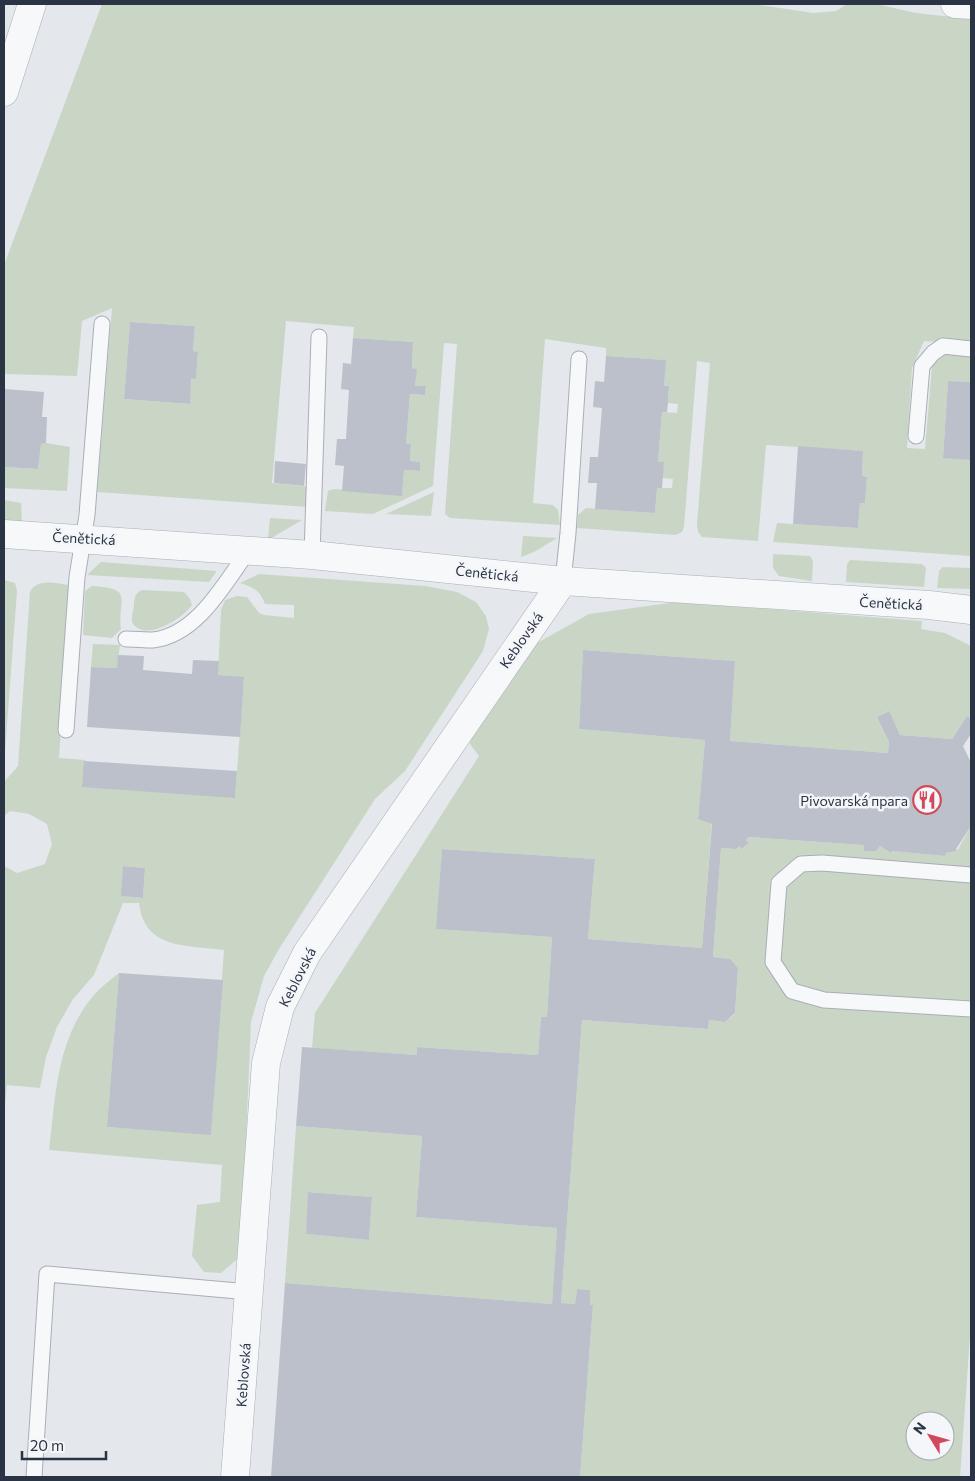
<svg xmlns="http://www.w3.org/2000/svg" width="975" height="1481" font-family="Commissioner,sans-serif">
<style>
.green{fill:#c9d6c5;fill-rule:evenodd}
.building{fill:#bbc0ca}
.lines{fill:none;stroke-linecap:round;stroke-linejoin:round}
.lane-casing{stroke:#a9aeb7;stroke-width:17}
.street-casing{stroke:#a9aeb7;stroke-width:29}
.lane{stroke:#f7f8fa;stroke-width:15}
.street{stroke:#f7f8fa;stroke-width:28}
.labels{text-anchor:middle;dominant-baseline:central;stroke-width:5;stroke-linejoin:round;paint-order:stroke}
.street-label{font-size:14px;fill:#2b3445;stroke:#f4f6f9}
.poi-label{font-size:14px;fill:#2b3445;stroke:#f4f6f9;text-anchor:end}
</style>
<rect width="100%" height="100%" fill="#e4e7ec"/>
<g class="green">
<path d="M 102,4 L 753,4 L 813,13 L 836,11 L 847,4 L 876,4 L 916,13 L 971,19 L 971,344 L 924,341 L 912,368 L 907,448 L 925,449 L 932,366 L 944,352 L 971,356 L 971,382 L 948,381 L 943,457 L 971,460 L 971,556 L 773,542 L 777,523 L 858,528 L 860,503 L 865,503 L 867,477 L 862,476 L 863,451 L 766,445 L 758,541 L 702,537 L 698,532 L 697,524 L 710,363 L 697,361 L 684,527 L 682,532 L 676,535 L 577,528 L 578,515 L 586,508 L 655,513 L 657,488 L 672,488 L 673,479 L 662,478 L 664,462 L 658,462 L 662,412 L 677,413 L 678,404 L 668,403 L 669,387 L 664,386 L 665,360 L 606,356 L 606,348 L 545,339 L 533,503 L 553,505 L 558,510 L 560,525 L 450,518 L 445,514 L 457,344 L 444,343 L 433,486 L 373,514 L 325,511 L 328,491 L 334,489 L 402,495 L 404,470 L 420,471 L 420,462 L 410,461 L 411,445 L 406,444 L 410,394 L 425,395 L 426,386 L 415,386 L 416,369 L 412,368 L 413,342 L 353,338 L 354,327 L 286,321 L 272,483 L 310,487 L 308,507 L 97,492 L 112,308 L 82,321 L 77,376 L 4,374 L 4,265 ZM 130,322 L 195,326 L 193,351 L 198,352 L 196,378 L 191,378 L 189,404 L 124,399 Z"/>
<path d="M 46,443 L 70,447 L 67,491 L 4,488 L 4,467 L 38,469 L 41,444 Z"/>
<path d="M 434,492 L 431,516 L 386,514 Z"/>
<path d="M 4,500 L 21,503 L 22,523 L 4,522 Z"/>
<path d="M 270,518 L 302,520 L 268,540 Z"/>
<path d="M 523,536 L 557,538 L 534,552 L 521,557 Z"/>
<path d="M 773,554 L 810,556 L 813,561 L 812,581 L 779,576 L 773,568 Z"/>
<path d="M 850,560 L 922,564 L 926,568 L 924,587 L 846,582 L 847,564 Z"/>
<path d="M 101,562 L 216,571 L 216,572 L 209,582 L 87,575 Z"/>
<path d="M 943,567 L 971,568 L 971,589 L 937,588 L 939,571 Z"/>
<path d="M 259,574 L 425,586 L 457,592 L 476,602 L 486,616 L 489,629 L 483,651 L 405,771 L 375,799 L 279,949 L 264,976 L 251,1022 L 241,1256 L 221,1273 L 204,1272 L 192,1256 L 197,1205 L 220,1202 L 222,1165 L 49,1150 C 56,1095 56,1041 93,996 C 100,988 110,980 119,973 L 107,1127 L 211,1134 L 224,950 C 188,945 144,950 139,903 L 123,903 L 94,975 L 73,999 L 57,1027 L 46,1057 L 40,1088 L 7,1085 L 4,1115 L 4,866 L 17,873 L 45,864 L 52,844 L 47,824 L 29,814 L 10,811 L 4,816 L 4,782 L 18,766 L 30,592 C 38,577 56,584 70,585 L 59,758 L 85,760 L 83,786 L 235,797 L 244,678 L 218,675 L 221,610 L 225,600 L 237,596 L 247,597 L 259,613 L 264,615 L 294,618 L 294,605 L 265,604 C 260,590 253,587 240,583 ZM 123,866 L 145,868 L 143,898 L 122,896 Z"/>
<path d="M 4,580 L 15,583 L 17,591 L 4,765 Z"/>
<path d="M 92,586 C 134,589 118,596 121,629 L 112,638 L 83,635 L 85,591 Z"/>
<path d="M 142,590 L 184,592 L 190,599 L 192,605 C 183,618 148,641 134,625 C 130,621 133,611 134,606 C 134,598 135,593 142,590 Z"/>
<path d="M 677,602 L 922,621 L 921,629 L 945,633 L 971,646 L 971,719 L 967,716 L 952,739 L 900,735 L 888,711 L 877,717 L 889,742 L 888,753 L 730,741 L 735,661 L 583,650 L 579,729 L 705,740 L 698,819 L 712,820 L 702,948 L 588,939 L 595,859 L 442,849 L 437,929 L 552,937 L 547,1017 L 541,1017 L 538,1055 L 417,1047 L 417,1055 L 312,1048 L 315,1013 L 479,756 L 470,744 L 473,723 L 530,647 L 589,614 Z"/>
<path d="M 93,644 L 120,645 L 117,668 L 91,667 Z"/>
<path d="M 971,826 L 971,1322 L 960,1477 L 580,1477 L 593,1306 L 590,1305 L 590,1290 L 577,1289 L 575,1304 L 561,1303 L 582,1020 L 708,1029 L 709,1020 L 725,1022 L 735,1014 L 738,968 L 729,959 L 713,957 L 721,848 L 736,849 L 740,846 L 743,849 L 749,843 L 746,840 L 749,837 L 864,845 L 865,851 L 876,851 L 880,846 L 891,853 L 892,851 L 945,856 L 946,853 L 957,851 ZM 915,1421 L 945,1421 L 945,1451 L 915,1451 Z"/>
<path d="M 296,1126 L 422,1136 L 416,1217 L 557,1228 L 552,1304 L 285,1283 ZM 309,1192 L 372,1197 L 369,1240 L 306,1234 Z"/>
</g>
<g class="building">
<path d="M 130,322 L 195,326 L 193,351 L 198,352 L 196,379 L 191,378 L 190,404 L 124,399 Z"/>
<path d="M 353,338 L 413,342 L 412,368 L 417,369 L 415,386 L 426,386 L 425,395 L 410,394 L 406,444 L 411,444 L 410,461 L 420,462 L 420,471 L 404,470 L 402,496 L 342,491 L 344,466 L 335,465 L 337,439 L 346,439 L 349,390 L 341,389 L 343,363 L 351,364 Z"/>
<path d="M 606,356 L 666,360 L 664,386 L 669,386 L 668,403 L 667,412 L 662,412 L 658,462 L 664,462 L 662,488 L 657,488 L 655,513 L 595,509 L 597,483 L 588,483 L 590,457 L 598,457 L 602,408 L 593,407 L 595,381 L 604,382 Z"/>
<path d="M 948,381 L 971,382 L 971,460 L 943,458 Z"/>
<path d="M 4,389 L 44,392 L 42,417 L 47,417 L 46,443 L 41,444 L 38,469 L 4,467 Z"/>
<path d="M 798,446 L 863,451 L 862,476 L 867,477 L 865,503 L 860,503 L 858,528 L 793,524 Z"/>
<path d="M 275,461 L 306,464 L 304,486 L 274,483 Z"/>
<path d="M 583,650 L 735,661 L 730,741 L 888,753 L 889,742 L 877,717 L 889,711 L 900,735 L 952,739 L 967,716 L 971,719 L 971,734 L 963,746 L 971,763 L 971,826 L 956,849 L 957,851 L 946,853 L 945,856 L 892,851 L 891,853 L 880,846 L 876,851 L 864,851 L 864,845 L 749,837 L 746,840 L 749,843 L 742,849 L 740,846 L 736,849 L 721,848 L 713,957 L 730,959 L 738,968 L 735,1013 L 725,1022 L 709,1020 L 708,1029 L 582,1020 L 561,1303 L 575,1304 L 577,1289 L 590,1290 L 590,1305 L 593,1305 L 580,1477 L 271,1477 L 285,1283 L 552,1304 L 557,1228 L 416,1217 L 422,1136 L 296,1126 L 302,1047 L 417,1055 L 417,1047 L 538,1055 L 541,1017 L 547,1017 L 552,937 L 436,929 L 442,849 L 595,859 L 588,939 L 702,948 L 712,824 L 698,819 L 705,740 L 579,729 Z"/>
<path d="M 118,655 L 144,656 L 143,670 L 192,674 L 193,660 L 219,661 L 218,675 L 244,677 L 240,737 L 87,727 L 91,667 L 117,668 Z"/>
<path d="M 84,761 L 237,771 L 235,798 L 82,787 Z"/>
<path d="M 123,866 L 145,868 L 143,898 L 121,896 Z"/>
<path d="M 119,973 L 223,980 L 211,1135 L 107,1127 Z"/>
<path d="M 308,1192 L 372,1197 L 369,1240 L 306,1234 Z"/>
</g>
<g class="lines">
<defs>
<g id="lane">
<path d="M 916,436 L 922,366 L 933,353 L 943,346 L 971,349"/>
<path d="M 312,555 L 319,337"/>
<path d="M 563,581 L 568,533 L 579,359"/>
<path d="M 126,639 C 135,639 144,640 153,640 C 198,635 225,582 249,550"/>
<path d="M 66,730 L 77,577 L 87,515 L 102,324"/>
<path d="M 971,875 L 822,863 L 801,864 L 779,883 L 773,962 L 792,991 L 824,1000 L 971,1009"/>
<path d="M 34,1477 L 47,1274 L 249,1292"/>
</g>
<g id="street">
<path d="M 955,4 L 971,5"/>
<path d="M 4,92 L 32,4"/>
<path d="M 4,534 L 312,555 L 563,581 L 929,605 L 971,610"/>
<path d="M 235,1477 L 266,1063 L 280,1007 L 307,953 L 563,581"/>
</g>
</defs>
<use href="#lane" class="lane-casing"/>
<use href="#street" class="street-casing"/>
<use href="#lane" class="lane"/>
<use href="#street" class="street"/>
</g>
<defs>
<symbol id="restaurant-ring" viewBox="-11 -11 22 22"><circle r="9.5" fill="#f4f6f9" stroke="#d1495b" stroke-width="1.5"/><path d="M-5-6h1v4h1v-4h1v4h1v-4h1v5L-1.5 .5V6h-2V.5L-5-1ZM5-6V6H3V1.5H1.5Q1.5-4 5-6Z" fill="#d1495b"/></symbol>
</defs>
<g fill-rule="evenodd">
<use href="#restaurant-ring" x="911" y="784" width="32" height="32"/>
</g>
<g class="labels">
<g class="street-label">
<text transform="translate(84 538) rotate(3)">Čenětická</text>
<text transform="translate(487 573) rotate(6)">Čenětická</text>
<text transform="translate(891 603) rotate(3)">Čenětická</text>
<text transform="translate(521 640) rotate(-55)">Keblovská</text>
<text transform="translate(297 977) rotate(-63)">Keblovská</text>
<text transform="translate(243 1375) rotate(-86)">Keblovská</text>
</g>
<g class="poi-label">
<text x="908" y="800">Pivovarská прага</text>
</g>
</g>
<rect width="975" height="1481" fill="none" stroke="#2b3445" stroke-width="10"/>
<g transform="translate(930 1436) rotate(307)"><circle r="24" fill="#f4f6f9" stroke="#a4a8b1"/>
<path d="M0-4L9 19L0 12L-9 19Z" fill="#d1495b"/>
<text y="-8" font-size="14" font-weight="bold" text-anchor="middle" fill="#2b3445">N</text>
</g>
<path d="M22 1451v8h84v-8" fill="none" stroke="#2b3445" stroke-width="2.5"/>
<text x="30" y="1451" font-size="15" fill="#2b3445" stroke="#f4f6f9" stroke-width="4" paint-order="stroke">20 m</text>
</svg>
